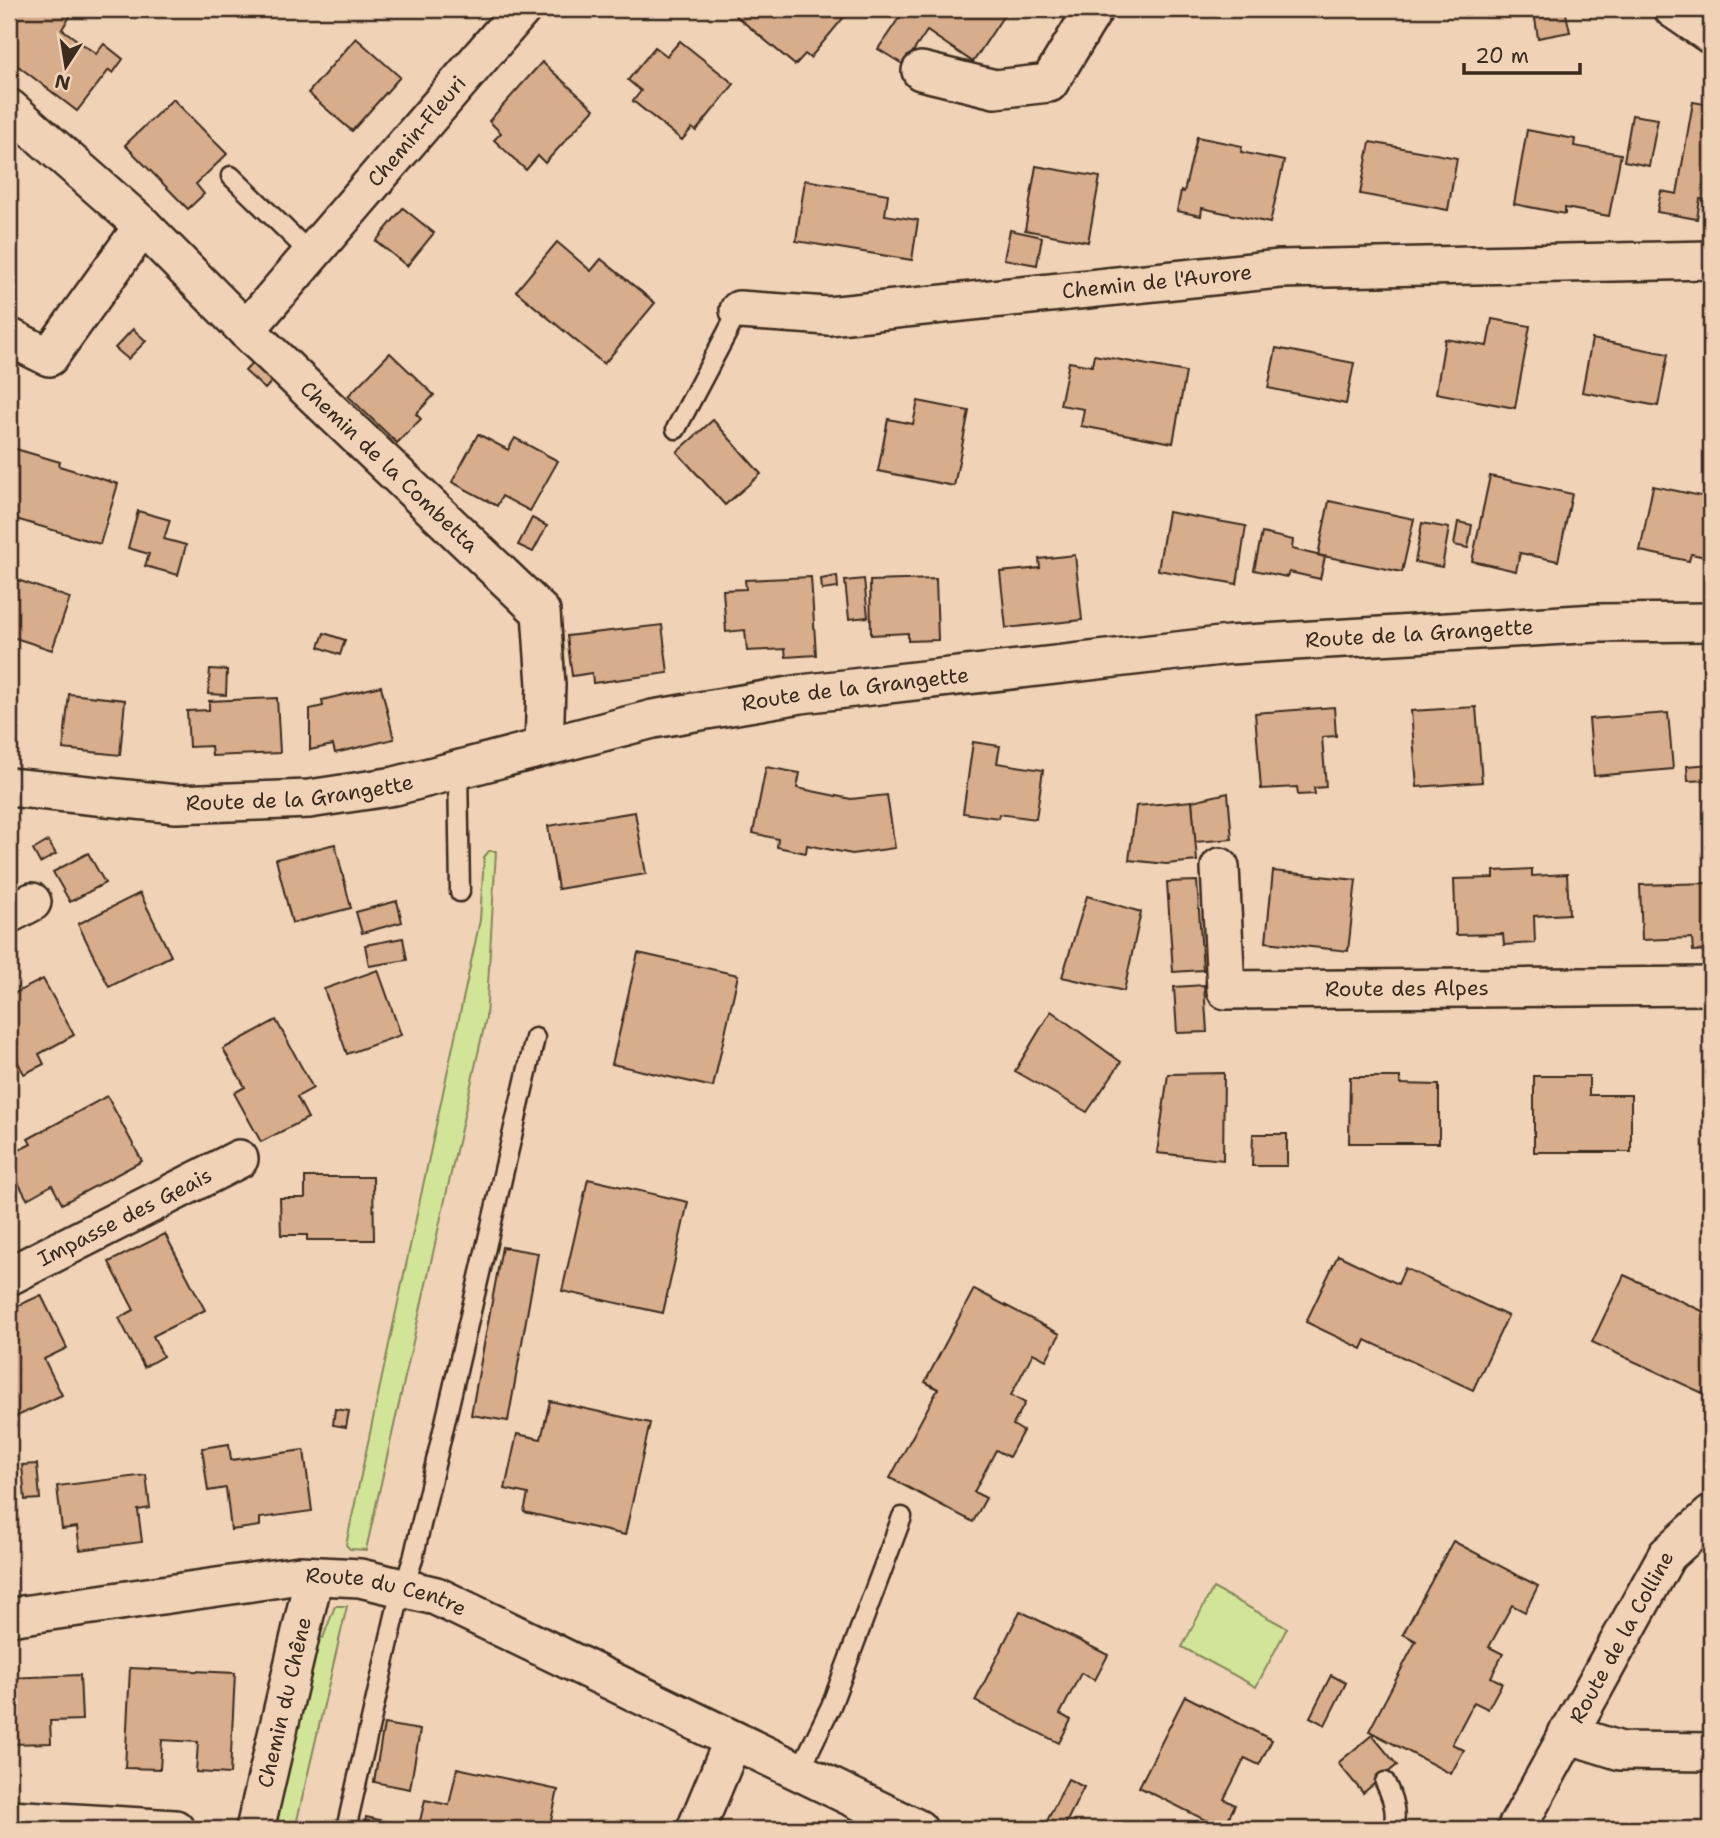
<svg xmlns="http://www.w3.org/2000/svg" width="1720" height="1838" font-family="'Shantell Sans',sans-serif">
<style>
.green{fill:#d2e498;stroke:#86875b;stroke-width:2}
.building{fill:#d7ad8c;stroke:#3b2a1e;stroke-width:2}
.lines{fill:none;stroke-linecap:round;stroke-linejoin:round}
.service-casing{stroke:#3b2a1e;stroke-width:23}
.minor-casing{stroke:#3b2a1e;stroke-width:42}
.service{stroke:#f0d3b7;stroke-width:18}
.minor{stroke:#f0d3b7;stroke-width:37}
.labels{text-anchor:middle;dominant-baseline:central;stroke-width:6;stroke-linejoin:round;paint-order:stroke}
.street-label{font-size:21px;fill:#3b2a1e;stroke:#f0d3b7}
</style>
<rect width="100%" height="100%" fill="#f0d3b7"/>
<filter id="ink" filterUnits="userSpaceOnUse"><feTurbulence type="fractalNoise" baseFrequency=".0143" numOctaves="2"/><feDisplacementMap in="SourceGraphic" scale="14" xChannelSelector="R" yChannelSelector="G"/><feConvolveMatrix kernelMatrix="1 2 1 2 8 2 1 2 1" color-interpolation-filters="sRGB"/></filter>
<g filter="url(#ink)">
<g class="green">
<path d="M 489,851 L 496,851 L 486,1018 L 366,1550 L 350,1549 L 346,1545 L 480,920 L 484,857 Z"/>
<path d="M 1213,1588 L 1287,1628 L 1256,1687 L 1182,1647 Z"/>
<path d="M 335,1606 L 347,1606 L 295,1829 L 273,1829 L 316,1637 L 323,1638 Z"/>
</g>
<g class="building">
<path d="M 14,9 L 75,9 L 62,29 L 96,54 L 104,44 L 123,59 L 113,73 L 109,70 L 77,111 L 9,59 L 9,15 Z"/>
<path d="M 740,9 L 836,9 L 845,16 L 810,58 L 805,54 L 795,65 L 735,15 Z"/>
<path d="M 905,9 L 1001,9 L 1006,12 L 973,62 L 927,31 L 904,65 L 878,49 Z"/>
<path d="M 1237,9 L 1260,9 L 1259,13 Z"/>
<path d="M 1549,9 L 1565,9 L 1570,32 L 1538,38 L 1534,12 Z"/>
<path d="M 356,38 L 400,77 L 352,131 L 308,93 Z"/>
<path d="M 680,41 L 734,84 L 696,131 L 692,128 L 682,140 L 633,101 L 641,91 L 628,80 L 655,47 L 667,56 Z"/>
<path d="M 542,62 L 594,109 L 545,163 L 538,156 L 526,170 L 494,140 L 501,133 L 489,121 Z"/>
<path d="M 173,99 L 227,154 L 196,184 L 204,194 L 188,209 L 125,145 Z"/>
<path d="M 1693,102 L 1711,105 L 1711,201 L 1700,199 L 1697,219 L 1657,212 L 1661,191 L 1677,194 Z"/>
<path d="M 1632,115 L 1658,119 L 1649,166 L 1624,161 Z"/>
<path d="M 1527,130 L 1575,139 L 1574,146 L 1621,154 L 1609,216 L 1565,208 L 1565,214 L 1514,204 Z"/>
<path d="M 1197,137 L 1242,146 L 1241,152 L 1284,161 L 1270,223 L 1202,208 L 1201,216 L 1177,211 L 1181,191 L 1184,192 Z"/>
<path d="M 1370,142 L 1457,158 L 1448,210 L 1360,194 Z"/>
<path d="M 1036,166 L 1100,177 L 1088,242 L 1025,230 Z"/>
<path d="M 805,180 L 888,194 L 885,215 L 918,220 L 912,260 L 796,241 Z"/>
<path d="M 403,208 L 434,233 L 407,266 L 376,241 Z"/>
<path d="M 1010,230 L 1042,237 L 1037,265 L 1004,259 Z"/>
<path d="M 557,242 L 591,271 L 601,259 L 655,303 L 604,364 L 516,291 Z"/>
<path d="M 1492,319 L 1530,326 L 1515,408 L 1436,393 L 1445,339 L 1487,346 Z"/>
<path d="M 133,329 L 146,341 L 128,359 L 115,348 Z"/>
<path d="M 1592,339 L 1668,354 L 1658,406 L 1582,392 Z"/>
<path d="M 1276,348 L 1354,363 L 1346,404 L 1268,388 Z"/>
<path d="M 390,353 L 434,395 L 416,414 L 421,419 L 397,443 L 348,396 Z"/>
<path d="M 1094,355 L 1186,372 L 1173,443 L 1081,426 L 1084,409 L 1060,405 L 1069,362 L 1092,366 Z"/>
<path d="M 255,360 L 275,378 L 265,389 L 245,371 Z"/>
<path d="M 918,401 L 969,411 L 954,486 L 878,471 L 888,419 L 913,424 Z"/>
<path d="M 713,420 L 761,474 L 725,505 L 677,452 Z"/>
<path d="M 478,434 L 508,450 L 515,438 L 558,461 L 530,511 L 502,496 L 497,506 L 452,482 Z"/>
<path d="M 9,447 L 60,462 L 59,466 L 118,484 L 100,544 L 9,517 Z"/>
<path d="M 1490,476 L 1572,494 L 1558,561 L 1520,553 L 1516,571 L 1472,561 Z"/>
<path d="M 1653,486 L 1711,498 L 1711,558 L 1691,554 L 1689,561 L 1640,551 Z"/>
<path d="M 1329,501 L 1414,519 L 1402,572 L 1318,555 Z"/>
<path d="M 138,511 L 170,520 L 164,539 L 186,545 L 178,575 L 145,566 L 149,554 L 128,548 Z"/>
<path d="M 1168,512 L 1246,526 L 1237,584 L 1158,570 Z"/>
<path d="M 532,518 L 547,526 L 533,552 L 518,545 Z"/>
<path d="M 1458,522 L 1472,525 L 1468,548 L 1454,545 Z"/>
<path d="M 1422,523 L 1449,528 L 1442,567 L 1415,562 Z"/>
<path d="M 1262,533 L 1293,540 L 1292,549 L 1325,557 L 1320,579 L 1289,572 L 1287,577 L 1254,570 Z"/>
<path d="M 1075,555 L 1082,620 L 1006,628 L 1000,572 L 1040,568 L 1039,559 Z"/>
<path d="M 837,576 L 838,588 L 822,590 L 821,579 Z"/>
<path d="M 9,577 L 70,598 L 52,650 L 9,636 Z"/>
<path d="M 811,577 L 816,655 L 786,657 L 785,649 L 747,651 L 745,630 L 726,632 L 723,590 L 746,589 L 745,580 Z"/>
<path d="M 864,579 L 868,617 L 849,619 L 845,581 Z"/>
<path d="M 936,579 L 938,640 L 908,641 L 908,633 L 871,635 L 870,581 Z"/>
<path d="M 662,625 L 668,673 L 593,683 L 592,673 L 572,676 L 567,636 Z"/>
<path d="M 324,633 L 345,640 L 340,655 L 319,647 Z"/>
<path d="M 210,669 L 227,670 L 226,695 L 208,694 Z"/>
<path d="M 381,686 L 394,739 L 335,753 L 333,745 L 310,750 L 310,709 L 323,706 L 322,700 Z"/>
<path d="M 69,694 L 125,700 L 120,755 L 63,749 Z"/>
<path d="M 277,698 L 280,753 L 212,756 L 211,746 L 189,747 L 187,711 L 209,710 L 209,701 Z"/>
<path d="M 1334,707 L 1336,736 L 1322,737 L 1326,787 L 1314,788 L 1315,794 L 1298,795 L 1297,787 L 1261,789 L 1255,713 Z"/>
<path d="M 1476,707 L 1482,782 L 1417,787 L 1411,711 Z"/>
<path d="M 1668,713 L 1673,769 L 1594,776 L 1589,719 Z"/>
<path d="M 973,742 L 1000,746 L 997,763 L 1043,770 L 1036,819 L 999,814 L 998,818 L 963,813 Z"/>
<path d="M 1711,764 L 1711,780 L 1688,781 L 1687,766 Z"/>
<path d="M 766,767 L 800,773 L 797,788 L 851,799 L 887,795 L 895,848 L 852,854 L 807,845 L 806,853 L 777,847 L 778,839 L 753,833 Z"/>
<path d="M 1228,793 L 1232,839 L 1195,842 L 1192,801 Z"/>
<path d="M 1192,801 L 1197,861 L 1166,864 L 1129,860 L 1136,806 Z"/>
<path d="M 635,812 L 646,874 L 558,889 L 548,826 Z"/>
<path d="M 48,841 L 56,854 L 40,863 L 33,850 Z"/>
<path d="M 335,844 L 351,908 L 292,923 L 276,859 Z"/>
<path d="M 88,853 L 105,883 L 70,902 L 53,872 Z"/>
<path d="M 1532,869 L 1532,876 L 1567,874 L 1569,914 L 1534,916 L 1535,943 L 1504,945 L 1503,934 L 1456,935 L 1454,879 L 1494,878 L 1494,871 Z"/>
<path d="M 1273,871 L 1356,880 L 1348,951 L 1266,942 Z"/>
<path d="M 1197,881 L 1203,970 L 1173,972 L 1167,882 Z"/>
<path d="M 1711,883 L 1711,950 L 1693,951 L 1692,938 L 1642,940 L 1640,885 Z"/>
<path d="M 140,893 L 171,956 L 109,987 L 78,924 Z"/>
<path d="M 1087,896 L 1141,912 L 1124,991 L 1062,977 Z"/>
<path d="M 397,901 L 402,922 L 362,933 L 356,912 Z"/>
<path d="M 403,938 L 407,960 L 369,966 L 365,945 Z"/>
<path d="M 638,953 L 738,975 L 713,1087 L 612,1064 Z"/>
<path d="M 378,970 L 401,1035 L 347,1054 L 324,989 Z"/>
<path d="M 43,979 L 74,1035 L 39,1054 L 44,1064 L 24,1074 L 16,1059 L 9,1063 L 9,996 Z"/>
<path d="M 1204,985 L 1207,1032 L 1177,1033 L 1174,987 Z"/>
<path d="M 1051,1011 L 1121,1062 L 1087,1112 L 1015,1071 Z"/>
<path d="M 276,1020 L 313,1088 L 297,1097 L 308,1118 L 261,1142 L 234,1093 L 245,1087 L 223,1049 Z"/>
<path d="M 1224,1073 L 1223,1160 L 1157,1153 L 1168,1074 Z"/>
<path d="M 1534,1076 L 1589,1076 L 1589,1095 L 1631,1095 L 1631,1152 L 1534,1152 Z"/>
<path d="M 1350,1077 L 1400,1077 L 1400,1084 L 1439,1085 L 1439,1143 L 1349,1143 Z"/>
<path d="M 107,1096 L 142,1161 L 62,1204 L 52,1185 L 27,1199 L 9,1166 L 9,1155 L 31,1144 L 28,1139 Z"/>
<path d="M 1253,1134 L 1287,1134 L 1287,1166 L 1252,1166 Z"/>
<path d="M 305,1177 L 373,1177 L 374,1240 L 307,1240 L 307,1235 L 281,1235 L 280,1198 L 305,1198 Z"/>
<path d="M 588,1179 L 688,1202 L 663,1313 L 562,1291 Z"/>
<path d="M 165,1234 L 205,1310 L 153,1336 L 163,1356 L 144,1367 L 119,1318 L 134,1310 L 109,1262 Z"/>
<path d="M 502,1247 L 538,1253 L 508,1421 L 471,1415 Z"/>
<path d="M 1338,1255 L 1398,1284 L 1405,1268 L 1508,1316 L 1473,1390 L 1366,1340 L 1362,1349 L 1306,1322 Z"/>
<path d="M 1624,1275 L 1711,1315 L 1711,1397 L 1592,1342 Z"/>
<path d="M 974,1289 L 1060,1334 L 1046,1360 L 1033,1353 L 1011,1395 L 1025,1403 L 1013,1425 L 1023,1431 L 1009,1457 L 996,1450 L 974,1492 L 986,1498 L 973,1522 L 890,1478 L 938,1389 L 925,1382 Z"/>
<path d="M 41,1295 L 67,1348 L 44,1359 L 62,1395 L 13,1418 L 16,1425 L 9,1429 L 9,1310 Z"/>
<path d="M 550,1401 L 650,1423 L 625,1535 L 524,1512 L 528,1494 L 505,1489 L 517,1434 L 541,1439 Z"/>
<path d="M 335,1409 L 349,1411 L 346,1427 L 333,1425 Z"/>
<path d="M 229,1444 L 231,1460 L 304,1450 L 312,1511 L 260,1518 L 260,1526 L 231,1530 L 226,1488 L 208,1491 L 202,1448 Z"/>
<path d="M 37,1464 L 40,1499 L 25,1500 L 22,1465 Z"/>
<path d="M 146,1475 L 150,1508 L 138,1510 L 142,1542 L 80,1550 L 77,1527 L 62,1529 L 57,1486 Z"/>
<path d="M 1453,1541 L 1538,1586 L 1525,1612 L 1512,1605 L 1489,1647 L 1503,1654 L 1491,1677 L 1502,1683 L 1488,1709 L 1474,1702 L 1452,1744 L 1464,1750 L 1451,1774 L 1369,1731 L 1416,1641 L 1403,1634 Z"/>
<path d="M 1020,1611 L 1108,1655 L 1095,1680 L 1081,1673 L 1060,1714 L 1071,1720 L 1059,1743 L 975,1701 Z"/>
<path d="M 130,1668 L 235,1673 L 230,1774 L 196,1772 L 198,1742 L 162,1740 L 160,1769 L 125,1768 Z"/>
<path d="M 80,1675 L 82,1720 L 50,1721 L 51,1743 L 9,1744 L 9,1678 Z"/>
<path d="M 1331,1675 L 1346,1683 L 1325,1725 L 1310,1717 Z"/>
<path d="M 1185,1696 L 1272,1740 L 1259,1765 L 1245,1758 L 1224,1799 L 1235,1805 L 1223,1829 L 1139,1787 Z"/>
<path d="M 384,1724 L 420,1730 L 410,1789 L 374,1782 Z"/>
<path d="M 1372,1735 L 1397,1765 L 1363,1793 L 1338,1763 Z"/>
<path d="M 457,1768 L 558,1790 L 549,1829 L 418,1829 L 425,1800 L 449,1805 Z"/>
<path d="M 1068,1779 L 1084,1787 L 1063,1829 L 1047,1821 Z"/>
<path d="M 366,1817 L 402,1825 L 401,1829 L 364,1829 Z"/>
</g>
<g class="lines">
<defs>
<g id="service">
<path d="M 231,176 L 311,254"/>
<path d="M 676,429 L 739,310"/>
<path d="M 458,769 L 460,892"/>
<path d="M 799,1772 L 831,1706 L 902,1517"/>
<path d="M 1385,1782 C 1392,1796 1399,1814 1392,1829"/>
<path d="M 346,1829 L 397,1607 L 413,1559 L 535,1038"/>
</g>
<g id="minor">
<path d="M 1673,9 L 1711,35"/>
<path d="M 921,71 L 995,89 L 1049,83 L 1094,9"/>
<path id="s1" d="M 9,108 L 143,226 L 246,330 L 541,612 L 546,685 L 544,747"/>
<path id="s2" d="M 739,310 L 828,316 L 1280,269 L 1711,260"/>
<path id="s3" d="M 246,330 L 522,9"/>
<path d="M 9,337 L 49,357 L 143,226"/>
<path id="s4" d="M 9,787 L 176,804 L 309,799 L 395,786 L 653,719 L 801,694 L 1229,645 L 1597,623 L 1711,622"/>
<path id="s5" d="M 1220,867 L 1226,990 L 1711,986"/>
<path d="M 9,914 L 32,902"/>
<path id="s6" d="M 9,1276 L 239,1159"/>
<path id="s7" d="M 9,1617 L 300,1575 L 360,1578 L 436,1596 L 918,1829"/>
<path d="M 1567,1734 L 1621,1751 L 1711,1752"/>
<path d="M 9,1819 L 175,1829"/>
<path id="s8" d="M 255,1829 L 314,1576"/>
<path d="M 696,1829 L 733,1740"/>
<path id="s9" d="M 1516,1829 L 1667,1555 L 1711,1515"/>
</g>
</defs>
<use href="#service" class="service-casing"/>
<use href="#minor" class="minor-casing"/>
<use href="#service" class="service"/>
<use href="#minor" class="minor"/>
</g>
</g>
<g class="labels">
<g class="street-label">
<text stroke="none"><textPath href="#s3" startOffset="262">Chemin-Fleuri</textPath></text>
<text stroke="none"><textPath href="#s2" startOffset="420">Chemin de l'Aurore</textPath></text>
<text stroke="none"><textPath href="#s1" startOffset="523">Chemin de la Combetta</textPath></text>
<text stroke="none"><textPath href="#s4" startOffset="1426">Route de la Grangette</textPath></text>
<text stroke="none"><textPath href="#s4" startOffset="859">Route de la Grangette</textPath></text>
<text stroke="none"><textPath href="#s4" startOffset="292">Route de la Grangette</textPath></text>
<text stroke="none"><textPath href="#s5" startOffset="304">Route des Alpes</textPath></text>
<text stroke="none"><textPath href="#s6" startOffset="130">Impasse des Geais</textPath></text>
<text stroke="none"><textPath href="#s7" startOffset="382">Route du Centre</textPath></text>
<text stroke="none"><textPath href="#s9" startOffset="219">Route de la Colline</textPath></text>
<text stroke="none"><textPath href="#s8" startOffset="130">Chemin du Chêne</textPath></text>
</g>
</g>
<rect width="1720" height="1838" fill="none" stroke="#f0d3b7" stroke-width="35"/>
<rect x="18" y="18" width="1685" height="1803" fill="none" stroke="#3b2a1e" stroke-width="2.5" filter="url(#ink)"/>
<g transform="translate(66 66) rotate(192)" stroke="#f0d3b7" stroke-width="5" paint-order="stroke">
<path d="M0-5L12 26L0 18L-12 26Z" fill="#3b2a1e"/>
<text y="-10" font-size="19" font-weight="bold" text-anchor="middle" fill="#3b2a1e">N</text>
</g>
<path d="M1464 63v10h116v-10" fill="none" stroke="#3b2a1e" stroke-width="3.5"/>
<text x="1475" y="63" font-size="21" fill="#3b2a1e" stroke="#f0d3b7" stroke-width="5" paint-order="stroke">20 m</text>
</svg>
